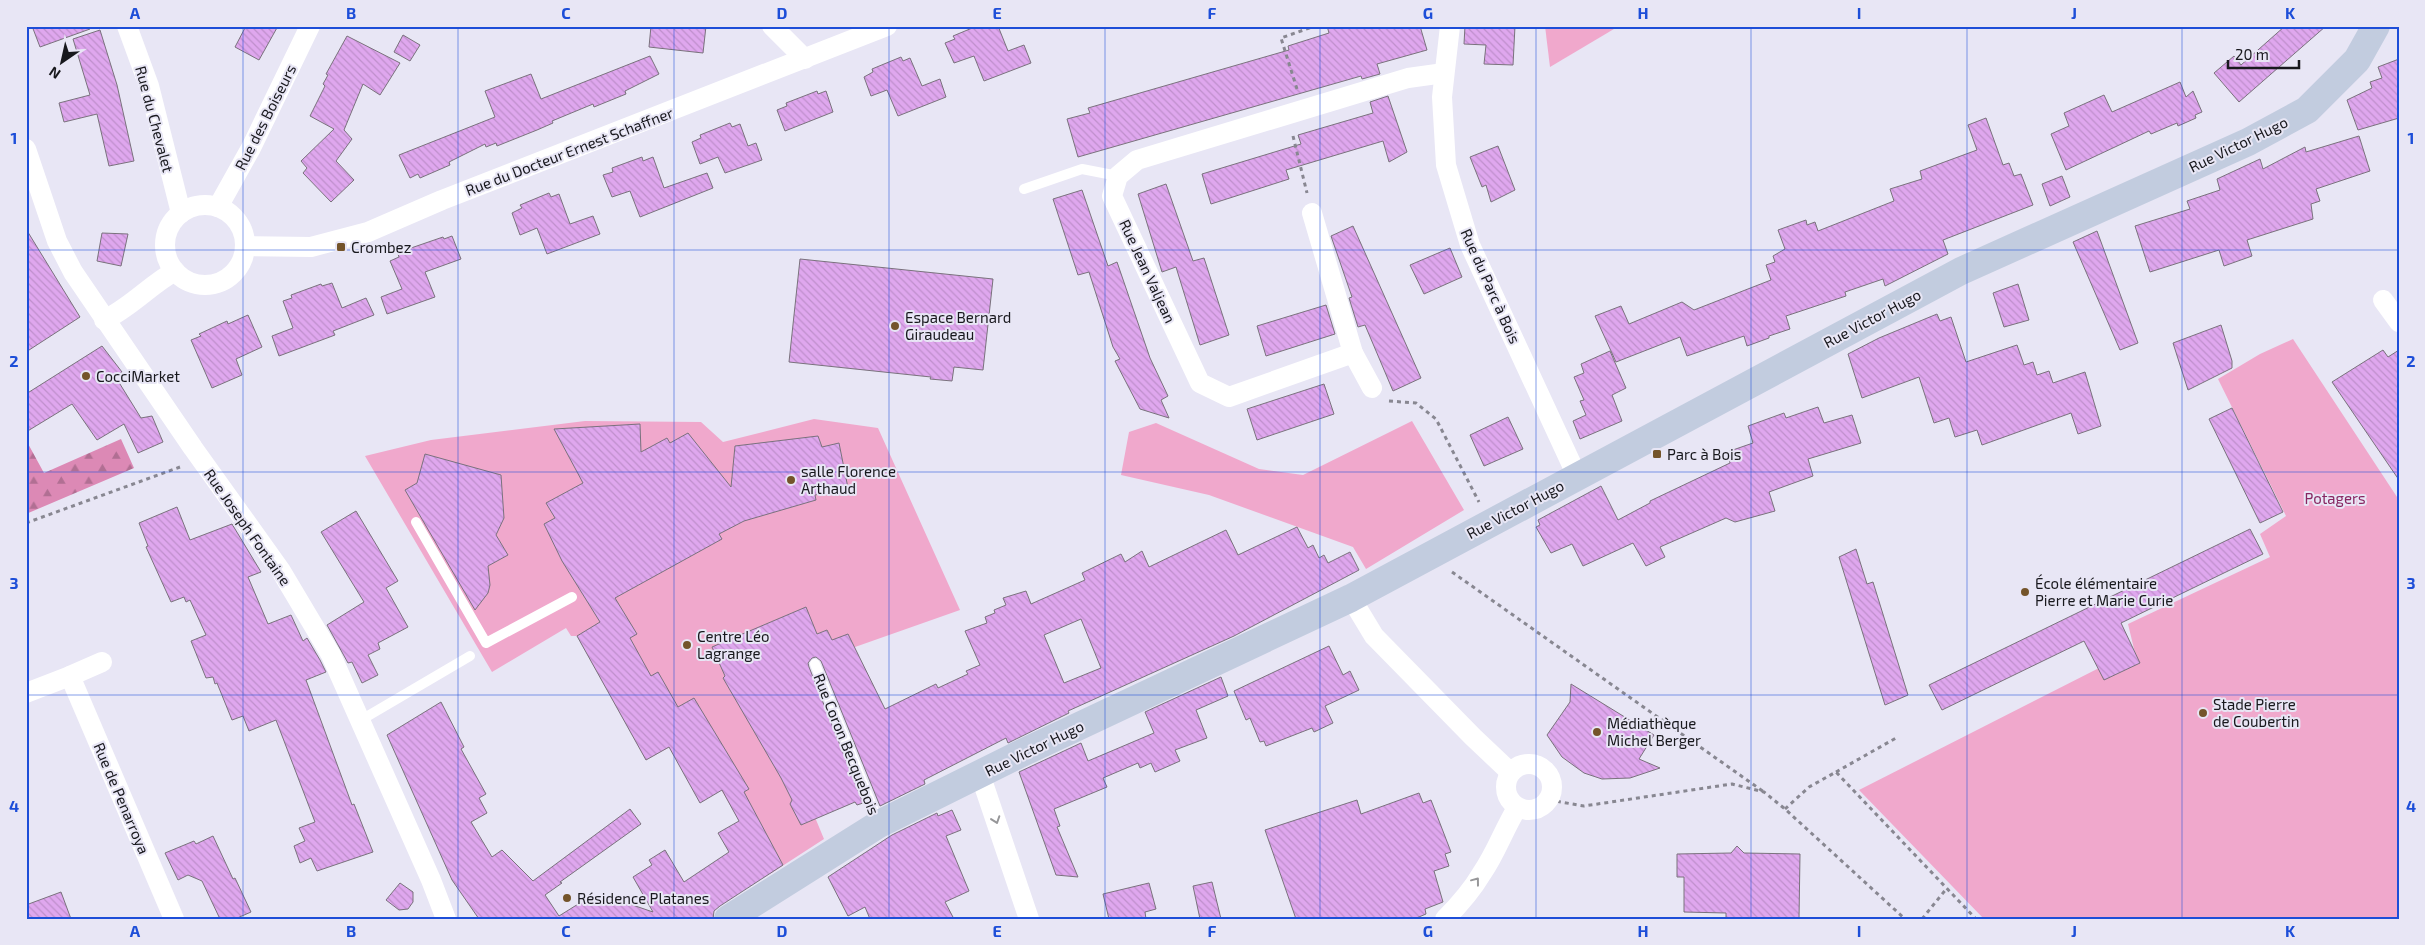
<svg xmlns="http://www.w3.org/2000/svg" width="2425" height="945" font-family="'Exo 2',sans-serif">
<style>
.green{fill:#f0a8cc}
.forest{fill:url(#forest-firs)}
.building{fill:url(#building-back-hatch);stroke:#7a727d;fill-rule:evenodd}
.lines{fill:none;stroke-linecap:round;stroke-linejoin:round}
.path{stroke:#888791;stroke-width:3;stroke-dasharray:4 4;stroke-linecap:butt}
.lane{stroke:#fff;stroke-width:10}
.street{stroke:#fff;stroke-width:20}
.secondary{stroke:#c2ccdf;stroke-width:28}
.oneway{stroke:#979799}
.grid{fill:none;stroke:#1d4ed8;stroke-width:1;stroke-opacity:0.55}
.poi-dot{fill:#74542a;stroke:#e8e6f5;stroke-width:2}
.labels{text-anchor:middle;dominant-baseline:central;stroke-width:4;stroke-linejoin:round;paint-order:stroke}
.street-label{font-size:15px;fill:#18181d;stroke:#e8e6f5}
.poi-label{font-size:15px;fill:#18181d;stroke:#e8e6f5;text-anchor:start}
.park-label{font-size:15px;fill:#872661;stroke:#e8e6f5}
.neatline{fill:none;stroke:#1d4ed8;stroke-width:2}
.grid-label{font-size:16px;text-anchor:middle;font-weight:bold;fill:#1d4ed8}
</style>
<defs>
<pattern id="forest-firs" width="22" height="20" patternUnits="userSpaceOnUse" patternTransform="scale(1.25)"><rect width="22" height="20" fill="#dc89b5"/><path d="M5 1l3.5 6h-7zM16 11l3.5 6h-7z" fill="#b16f93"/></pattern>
<pattern id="building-back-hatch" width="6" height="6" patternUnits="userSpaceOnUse" patternTransform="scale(1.25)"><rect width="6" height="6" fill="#dfa7ee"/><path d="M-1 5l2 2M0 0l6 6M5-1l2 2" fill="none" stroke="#bf8fcc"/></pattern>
</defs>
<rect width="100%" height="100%" fill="#e8e6f5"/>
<g class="green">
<path d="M 1545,26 L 1619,26 L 1550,67 Z"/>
<path d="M 2293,339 L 2399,500 L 2399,919 L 1984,919 L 1859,790 L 2101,667 L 2135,653 L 2128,624 L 2270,557 L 2260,534 L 2286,516 L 2218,379 L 2260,354 Z"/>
<path d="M 814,419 L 878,428 L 960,610 L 838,653 L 827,630 L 751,663 L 824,839 L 770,874 L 690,736 L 646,760 L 577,636 L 571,636 L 566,628 L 492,672 L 365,456 L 431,440 L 585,421 L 701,422 L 723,442 Z"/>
<path d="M 1412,421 L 1464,510 L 1366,569 L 1353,547 L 1209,495 L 1121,475 L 1129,432 L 1156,423 L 1259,469 L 1303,475 Z"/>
</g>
<path class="forest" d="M 121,439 L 134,468 L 26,514 L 26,440 L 44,473 Z"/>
<g class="building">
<path d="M 32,26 L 90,26 L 90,29 L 40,47 Z"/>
<path d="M 246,26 L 278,26 L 259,60 L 235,47 Z"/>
<path d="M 651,26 L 706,26 L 703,53 L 649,47 Z"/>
<path d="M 977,26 L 998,26 L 1008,51 L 1024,45 L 1031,63 L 984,81 L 974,56 L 954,63 L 945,43 L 955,39 L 953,36 Z"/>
<path d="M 1327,26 L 1420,26 L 1427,50 L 1377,64 L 1380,74 L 1362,79 L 1361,76 L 1078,157 L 1067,119 L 1090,113 L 1088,108 L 1289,50 L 1288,46 L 1329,33 Z"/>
<path d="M 1465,26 L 1515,26 L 1513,65 L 1484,64 L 1486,45 L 1464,44 Z"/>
<path d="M 2285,26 L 2326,26 L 2239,102 L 2214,73 L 2234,56 L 2241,65 Z"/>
<path d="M 100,30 L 117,85 L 134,161 L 109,166 L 97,114 L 64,122 L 59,103 L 90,95 L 73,39 Z"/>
<path d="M 403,35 L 420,45 L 410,61 L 394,52 Z"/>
<path d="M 347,36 L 400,63 L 380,95 L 363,84 L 344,130 L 352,139 L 336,161 L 354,180 L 331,202 L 303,173 L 307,168 L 301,161 L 334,129 L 310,116 L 325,86 L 323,84 L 328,75 L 326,74 Z"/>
<path d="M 650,56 L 659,74 L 625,91 L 626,94 L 594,107 L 593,104 L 552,121 L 553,123 L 537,130 L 497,146 L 496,143 L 486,147 L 485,144 L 449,162 L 450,165 L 420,178 L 418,174 L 410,178 L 399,155 L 495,117 L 485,91 L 531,74 L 541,99 Z"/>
<path d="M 901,57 L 903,61 L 910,58 L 922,86 L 940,79 L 946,97 L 898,116 L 887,90 L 871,96 L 864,77 L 873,72 L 872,69 Z"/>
<path d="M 2399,59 L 2399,118 L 2358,130 L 2347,100 L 2372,88 L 2370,82 L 2382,78 L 2378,67 Z"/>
<path d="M 2180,82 L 2186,97 L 2193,91 L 2202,112 L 2195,115 L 2196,118 L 2178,126 L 2177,123 L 2151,134 L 2149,131 L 2066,170 L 2051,134 L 2069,126 L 2064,113 L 2104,95 L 2112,112 Z"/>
<path d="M 817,91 L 818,94 L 826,91 L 833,112 L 785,131 L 777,110 L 787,106 L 786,103 Z"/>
<path d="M 1388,96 L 1407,152 L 1389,162 L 1383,141 L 1286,170 L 1289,179 L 1211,204 L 1202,174 L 1301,144 L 1298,135 L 1373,113 L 1370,102 Z"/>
<path d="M 1986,118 L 2003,165 L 2009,163 L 2014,176 L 2021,174 L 2033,205 L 1943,240 L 1948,254 L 1885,286 L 1883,279 L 1845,292 L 1846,296 L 1786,316 L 1790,329 L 1769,336 L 1769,338 L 1747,346 L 1744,336 L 1687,356 L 1680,337 L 1616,362 L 1595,316 L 1621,306 L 1629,324 L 1682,302 L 1694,310 L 1771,280 L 1766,265 L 1775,262 L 1773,256 L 1785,249 L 1778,230 L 1806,220 L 1807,225 L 1815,222 L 1818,231 L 1894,201 L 1890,189 L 1922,179 L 1920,171 L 1977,150 L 1968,125 Z"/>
<path d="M 730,123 L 732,127 L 740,124 L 748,146 L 756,143 L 762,160 L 725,173 L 718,157 L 700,164 L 692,142 L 701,138 L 700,135 Z"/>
<path d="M 2359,136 L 2370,171 L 2316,189 L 2320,201 L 2311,204 L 2313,219 L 2247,240 L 2252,256 L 2224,266 L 2219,250 L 2150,272 L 2135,226 L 2190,209 L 2187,201 L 2220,190 L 2217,179 L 2260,159 L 2263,169 L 2305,147 L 2306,152 Z"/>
<path d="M 1498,146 L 1515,190 L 1491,202 L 1486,185 L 1482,187 L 1470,157 Z"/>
<path d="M 642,157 L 643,161 L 653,157 L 664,188 L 707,173 L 713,188 L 640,217 L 630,191 L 612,197 L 603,175 L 613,172 L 612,168 Z"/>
<path d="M 2062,176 L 2070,197 L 2050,206 L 2042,184 Z"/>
<path d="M 1166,184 L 1193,261 L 1204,258 L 1229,335 L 1200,345 L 1176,267 L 1162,272 L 1138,194 Z"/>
<path d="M 1082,190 L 1108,266 L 1117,262 L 1150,358 L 1168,396 L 1161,400 L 1169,418 L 1140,409 L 1115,361 L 1120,359 L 1113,347 L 1089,272 L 1078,275 L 1053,199 Z"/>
<path d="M 549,193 L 551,197 L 559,194 L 570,224 L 593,216 L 600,234 L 547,254 L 537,228 L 520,235 L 512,213 L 522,208 L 520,205 Z"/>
<path d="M 1353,226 L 1421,378 L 1393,391 L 1365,325 L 1358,327 L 1349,298 L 1352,297 L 1331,236 Z"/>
<path d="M 26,229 L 80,317 L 26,352 Z"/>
<path d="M 2097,231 L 2138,343 L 2120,350 L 2073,242 Z"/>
<path d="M 102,233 L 128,234 L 121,266 L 97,261 Z"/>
<path d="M 452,236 L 461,259 L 425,272 L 435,297 L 387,314 L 381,297 L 402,289 L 390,261 L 399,257 L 398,254 L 411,248 L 443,237 L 444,239 Z"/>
<path d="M 1450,248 L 1462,277 L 1424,294 L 1410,265 Z"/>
<path d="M 800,259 L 993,279 L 983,370 L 954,367 L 952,381 L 930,379 L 931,377 L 789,362 Z"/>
<path d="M 332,283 L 342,308 L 366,298 L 374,315 L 333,331 L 335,335 L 279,356 L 272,336 L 293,328 L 283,301 L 292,298 L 291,295 L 321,284 L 322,286 Z"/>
<path d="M 2018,284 L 2029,320 L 2004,327 L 1993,293 Z"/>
<path d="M 1326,305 L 1335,334 L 1266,356 L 1257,326 Z"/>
<path d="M 1937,314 L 1940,321 L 1951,317 L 1966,362 L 2017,345 L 2024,365 L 2033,362 L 2037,375 L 2049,371 L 2053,383 L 2085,372 L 2101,426 L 2078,434 L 2071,413 L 1982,445 L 1977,430 L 1955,437 L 1949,418 L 1934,423 L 1919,377 L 1862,398 L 1848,354 L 1879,338 Z"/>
<path d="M 248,315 L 262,347 L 236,359 L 242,375 L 212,388 L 191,340 L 201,336 L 199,334 L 227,321 L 228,324 Z"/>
<path d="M 2221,325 L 2232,361 L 2232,368 L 2188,390 L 2173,343 Z"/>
<path d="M 102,346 L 122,372 L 115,376 L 141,418 L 152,416 L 163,442 L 138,453 L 124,424 L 97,440 L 72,404 L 26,432 L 26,394 Z"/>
<path d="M 2383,350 L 2388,357 L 2399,350 L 2399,480 L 2332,382 Z"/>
<path d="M 1610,351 L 1626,388 L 1612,395 L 1622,421 L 1580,439 L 1573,421 L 1586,415 L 1580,401 L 1584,400 L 1574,377 L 1584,373 L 1581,364 Z"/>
<path d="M 1324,384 L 1334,414 L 1257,440 L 1247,409 Z"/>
<path d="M 1818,407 L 1824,423 L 1852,415 L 1861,443 L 1808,459 L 1813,476 L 1769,492 L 1775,511 L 1735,522 L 1726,518 L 1660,547 L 1665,557 L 1646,566 L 1633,543 L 1583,566 L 1572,544 L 1551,553 L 1536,527 L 1540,525 L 1538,520 L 1601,486 L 1618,520 L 1650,503 L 1650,501 L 1730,463 L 1727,452 L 1753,443 L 1748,426 L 1784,413 L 1786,418 Z"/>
<path d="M 2232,408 L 2283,512 L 2260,523 L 2209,419 Z"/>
<path d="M 1508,417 L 1523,449 L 1484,466 L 1470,435 Z"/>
<path d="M 640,424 L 641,452 L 667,438 L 670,443 L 688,433 L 731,487 L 735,446 L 818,436 L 822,447 L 839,443 L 848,488 L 815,495 L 816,500 L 744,521 L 719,534 L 722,539 L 615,598 L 637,634 L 630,638 L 651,676 L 658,672 L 678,707 L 694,698 L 749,789 L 744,792 L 783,865 L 720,906 L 714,911 L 713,919 L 479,919 L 452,880 L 387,735 L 441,702 L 464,747 L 461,749 L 486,794 L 479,798 L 487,813 L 471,822 L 492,857 L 502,850 L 533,881 L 630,809 L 641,824 L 560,882 L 562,883 L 545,895 L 559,916 L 591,896 L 612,905 L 615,899 L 653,912 L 633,877 L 652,865 L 649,860 L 665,850 L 684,882 L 729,852 L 718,833 L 739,821 L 722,790 L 700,803 L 669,747 L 646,760 L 577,636 L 600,622 L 562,561 L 544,524 L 555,518 L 546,503 L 583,483 L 554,429 Z"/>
<path d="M 425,454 L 501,475 L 504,518 L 496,535 L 508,555 L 488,566 L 490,585 L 488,593 L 475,610 L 405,490 L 417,483 Z"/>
<path d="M 177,507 L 190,540 L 232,524 L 261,572 L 248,577 L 268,624 L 291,615 L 303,641 L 307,638 L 320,660 L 326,672 L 306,680 L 352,805 L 354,804 L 373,852 L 317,871 L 311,858 L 300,863 L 294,846 L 305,841 L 299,828 L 315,822 L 276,720 L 249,731 L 243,716 L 232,720 L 217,683 L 215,684 L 213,677 L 206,678 L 191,641 L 206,635 L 190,600 L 186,602 L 184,597 L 171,602 L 146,547 L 148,546 L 139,523 Z"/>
<path d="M 356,511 L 398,581 L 386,588 L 408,627 L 378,643 L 380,649 L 368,655 L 378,675 L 362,683 L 352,662 L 348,663 L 327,625 L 364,602 L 321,532 Z"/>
<path d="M 1297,527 L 1308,548 L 1313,545 L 1319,558 L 1324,555 L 1328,563 L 1350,552 L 1359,570 L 1234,636 L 1068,711 L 1069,713 L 1008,743 L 1006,738 L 924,780 L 925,784 L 880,806 L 821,661 L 816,657 L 812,658 L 808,663 L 809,667 L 863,803 L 857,805 L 855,802 L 801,825 L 790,804 L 792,800 L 781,778 L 723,678 L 725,676 L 712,647 L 806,607 L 817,634 L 827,630 L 832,640 L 848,634 L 885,709 L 936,684 L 938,688 L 968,674 L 966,671 L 980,665 L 965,631 L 987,623 L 985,617 L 995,613 L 994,610 L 1006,605 L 1003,598 L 1026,591 L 1031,604 L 1085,580 L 1082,573 L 1121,554 L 1125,562 L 1142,551 L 1149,567 L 1226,530 L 1238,555 ZM 1081,619 L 1101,668 L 1064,683 L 1044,635 Z"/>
<path d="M 2250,529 L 2263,554 L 2121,623 L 2140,663 L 2104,680 L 2084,641 L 1942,710 L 1929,685 Z"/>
<path d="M 1856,549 L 1867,584 L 1873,582 L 1908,695 L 1885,705 L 1839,557 Z"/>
<path d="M 1329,646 L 1343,675 L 1350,671 L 1359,690 L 1325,706 L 1333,723 L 1314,732 L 1312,728 L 1266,746 L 1264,741 L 1260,742 L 1250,718 L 1246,720 L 1234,691 Z"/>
<path d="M 1221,677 L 1228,696 L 1196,710 L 1207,738 L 1175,750 L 1180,761 L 1155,772 L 1151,763 L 1140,768 L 1138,763 L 1103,778 L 1107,787 L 1054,809 L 1060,826 L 1057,827 L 1078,877 L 1056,875 L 1019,772 L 1081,743 L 1088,761 L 1154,733 L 1145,712 Z"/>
<path d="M 1571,684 L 1654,735 L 1639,759 L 1660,768 L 1630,778 L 1602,779 L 1584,773 L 1562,757 L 1547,735 L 1570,702 Z"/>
<path d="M 1419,793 L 1423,803 L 1431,800 L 1451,852 L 1445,854 L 1449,866 L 1434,871 L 1443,902 L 1425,909 L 1426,914 L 1414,919 L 1296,919 L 1265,830 L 1357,800 L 1361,814 Z"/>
<path d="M 952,810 L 961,830 L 946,836 L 969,891 L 945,902 L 954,919 L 870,919 L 865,907 L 848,916 L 828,877 L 892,835 L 937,813 L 938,816 Z"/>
<path d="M 213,836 L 233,879 L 235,878 L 251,912 L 235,919 L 220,919 L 202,881 L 188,875 L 178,880 L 165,853 L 194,841 L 196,844 Z"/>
<path d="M 1737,846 L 1744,853 L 1800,854 L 1799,919 L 1726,919 L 1726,913 L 1684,912 L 1684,877 L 1677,877 L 1677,854 L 1731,853 Z"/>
<path d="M 1212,882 L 1221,919 L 1200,919 L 1193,886 Z"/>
<path d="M 400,883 L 413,892 L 413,902 L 408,909 L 399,910 L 386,900 Z"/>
<path d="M 1149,883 L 1156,909 L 1145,912 L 1146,919 L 1109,919 L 1103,894 Z"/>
<path d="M 61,892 L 71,919 L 26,919 L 26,905 Z"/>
</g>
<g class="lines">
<g class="path">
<path d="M 1297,89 L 1281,38 L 1315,26"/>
<path d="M 1293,136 L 1307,193"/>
<path d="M 1389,401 L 1416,403 L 1436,419 L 1479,502"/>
<path d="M 26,523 L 180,467"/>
<path d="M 1452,572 L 1764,792"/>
<path d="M 1836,772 L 1896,738"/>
<path d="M 1549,800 L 1584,806 L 1732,784 L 1764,792 L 1785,809 L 1905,919"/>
<path d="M 1785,809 L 1809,787 L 1836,772 L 1976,919"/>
<path d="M 1922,919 L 1947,888"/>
</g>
<g class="lane">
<path d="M 1024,189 L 1082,169 L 1118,176"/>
<path d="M 416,522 L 486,643 L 572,597"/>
<path d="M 815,664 L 879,823"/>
<path d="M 361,720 L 470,656"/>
</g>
<g class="street">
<path d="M 127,26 L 149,86 L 181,213"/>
<path d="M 772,26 L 805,59"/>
<path d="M 1450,26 L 1442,97 L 1446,165 L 1470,245 L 1577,476"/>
<path d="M 26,149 L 57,241 L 73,272 L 193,448 L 281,571 L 331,655 L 431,880 L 446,919"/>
<circle cx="205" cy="245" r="40"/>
<path d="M 218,207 L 251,148 L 310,26"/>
<path d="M 1312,213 L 1353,353"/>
<path d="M 245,246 L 311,247 L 368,232 L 442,200 L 887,26"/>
<path d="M 2383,300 L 2399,322"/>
<path d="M 104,320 C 130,308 150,285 175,271"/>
<path d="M 1372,388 L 1353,353 L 1229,397 L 1200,383 L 1112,196 L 1118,176 L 1137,160 L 1408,78 L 1444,73"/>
<path d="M 1351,598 L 1374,636 L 1473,737 L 1510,772"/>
<path d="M 70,676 L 102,662"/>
<path d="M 26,693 L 70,676 L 174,919"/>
<circle cx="1529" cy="787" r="23"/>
<path d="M 980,774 L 1029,919"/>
<path d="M 1445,919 C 1459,905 1472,890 1482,873 C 1496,853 1504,829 1517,808"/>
</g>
<path class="secondary" d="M 728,919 L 879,824 L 1024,752 L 1351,598 L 1961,271 L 2248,142 L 2307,110 L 2357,60 L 2376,26"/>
</g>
<defs><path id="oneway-chevron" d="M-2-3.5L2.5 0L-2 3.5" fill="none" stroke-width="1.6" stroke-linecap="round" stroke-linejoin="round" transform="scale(1.25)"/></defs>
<g class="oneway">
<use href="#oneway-chevron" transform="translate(996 820) rotate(71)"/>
<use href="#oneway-chevron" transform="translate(1476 881) rotate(-53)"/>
</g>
<path class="grid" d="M 243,26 L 243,919M 458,26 L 458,919M 674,26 L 674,919M 889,26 L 889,919M 1105,26 L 1105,919M 1320,26 L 1320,919M 1536,26 L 1536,919M 1751,26 L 1751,919M 1967,26 L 1967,919M 2182,26 L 2182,919M 26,250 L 2399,250M 26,472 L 2399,472M 26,695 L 2399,695"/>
<g class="poi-dot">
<rect x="336" y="242" width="10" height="10" rx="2.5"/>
<circle cx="895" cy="326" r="5"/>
<circle cx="86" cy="376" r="5"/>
<rect x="1652" y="449" width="10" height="10" rx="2.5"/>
<circle cx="791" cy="480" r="5"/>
<circle cx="2025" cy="592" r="5"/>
<circle cx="687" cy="645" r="5"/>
<circle cx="2203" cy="713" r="5"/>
<circle cx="1597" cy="732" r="5"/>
<circle cx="567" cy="898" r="5"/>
</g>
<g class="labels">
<g class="street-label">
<text transform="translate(265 117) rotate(-63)">Rue des Boiseurs</text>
<text transform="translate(155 119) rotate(75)">Rue du Chevalet</text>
<text transform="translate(2238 144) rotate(-26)">Rue Victor Hugo</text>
<text transform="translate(569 151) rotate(-21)">Rue du Docteur Ernest Schaffner</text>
<text transform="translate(1148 271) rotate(65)">Rue Jean Valjean</text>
<text transform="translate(1491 286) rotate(66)">Rue du Parc à Bois</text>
<text transform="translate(1872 318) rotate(-28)">Rue Victor Hugo</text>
<text transform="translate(1515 509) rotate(-28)">Rue Victor Hugo</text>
<text transform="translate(248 527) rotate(55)">Rue Joseph Fontaine</text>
<text transform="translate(847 744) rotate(68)">Rue Coron Becquebois</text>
<text transform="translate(1034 748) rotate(-26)">Rue Victor Hugo</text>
<text transform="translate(122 798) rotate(67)">Rue de Penarroya</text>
</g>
<g class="poi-label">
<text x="351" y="247">Crombez</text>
<text x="905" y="317">Espace Bernard<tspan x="905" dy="17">Giraudeau</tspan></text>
<text x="96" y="376">CocciMarket</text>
<text x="1667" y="454">Parc à Bois</text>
<text x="801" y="471">salle Florence<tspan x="801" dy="17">Arthaud</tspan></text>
<text x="2035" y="583">École élémentaire<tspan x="2035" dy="17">Pierre et Marie Curie</tspan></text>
<text x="697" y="636">Centre Léo<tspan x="697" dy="17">Lagrange</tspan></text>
<text x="2213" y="704">Stade Pierre<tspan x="2213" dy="17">de Coubertin</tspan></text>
<text x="1607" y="723">Médiathèque<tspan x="1607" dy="17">Michel Berger</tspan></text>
<text x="577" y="898">Résidence Platanes</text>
</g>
<g class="park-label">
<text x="2335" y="498">Potagers</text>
</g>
</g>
<rect width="2425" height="945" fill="none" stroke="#e8e6f5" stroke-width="55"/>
<g transform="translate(62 62) rotate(214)" stroke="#e8e6f5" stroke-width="4" paint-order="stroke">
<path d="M0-4L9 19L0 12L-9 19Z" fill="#18181d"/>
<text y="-8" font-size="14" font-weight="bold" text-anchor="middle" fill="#18181d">N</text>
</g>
<path d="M2228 60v8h71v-8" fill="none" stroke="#18181d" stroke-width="2.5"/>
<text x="2235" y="60" font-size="15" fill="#18181d" stroke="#e8e6f5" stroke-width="4" paint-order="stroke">20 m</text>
<rect x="28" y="28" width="2370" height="890" class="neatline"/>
<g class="grid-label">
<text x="135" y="19">A</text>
<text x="351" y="19">B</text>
<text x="566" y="19">C</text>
<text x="782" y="19">D</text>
<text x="997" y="19">E</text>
<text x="1212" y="19">F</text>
<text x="1428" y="19">G</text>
<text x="1643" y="19">H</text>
<text x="1859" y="19">I</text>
<text x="2074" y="19">J</text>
<text x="2290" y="19">K</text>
<text x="14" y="144">1</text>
<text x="2411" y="144">1</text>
<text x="14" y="367">2</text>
<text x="2411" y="367">2</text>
<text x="14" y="589">3</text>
<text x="2411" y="589">3</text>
<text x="14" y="812">4</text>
<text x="2411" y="812">4</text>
<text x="135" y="937">A</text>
<text x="351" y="937">B</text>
<text x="566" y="937">C</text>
<text x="782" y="937">D</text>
<text x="997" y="937">E</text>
<text x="1212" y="937">F</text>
<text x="1428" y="937">G</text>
<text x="1643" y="937">H</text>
<text x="1859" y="937">I</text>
<text x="2074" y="937">J</text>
<text x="2290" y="937">K</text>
</g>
</svg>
